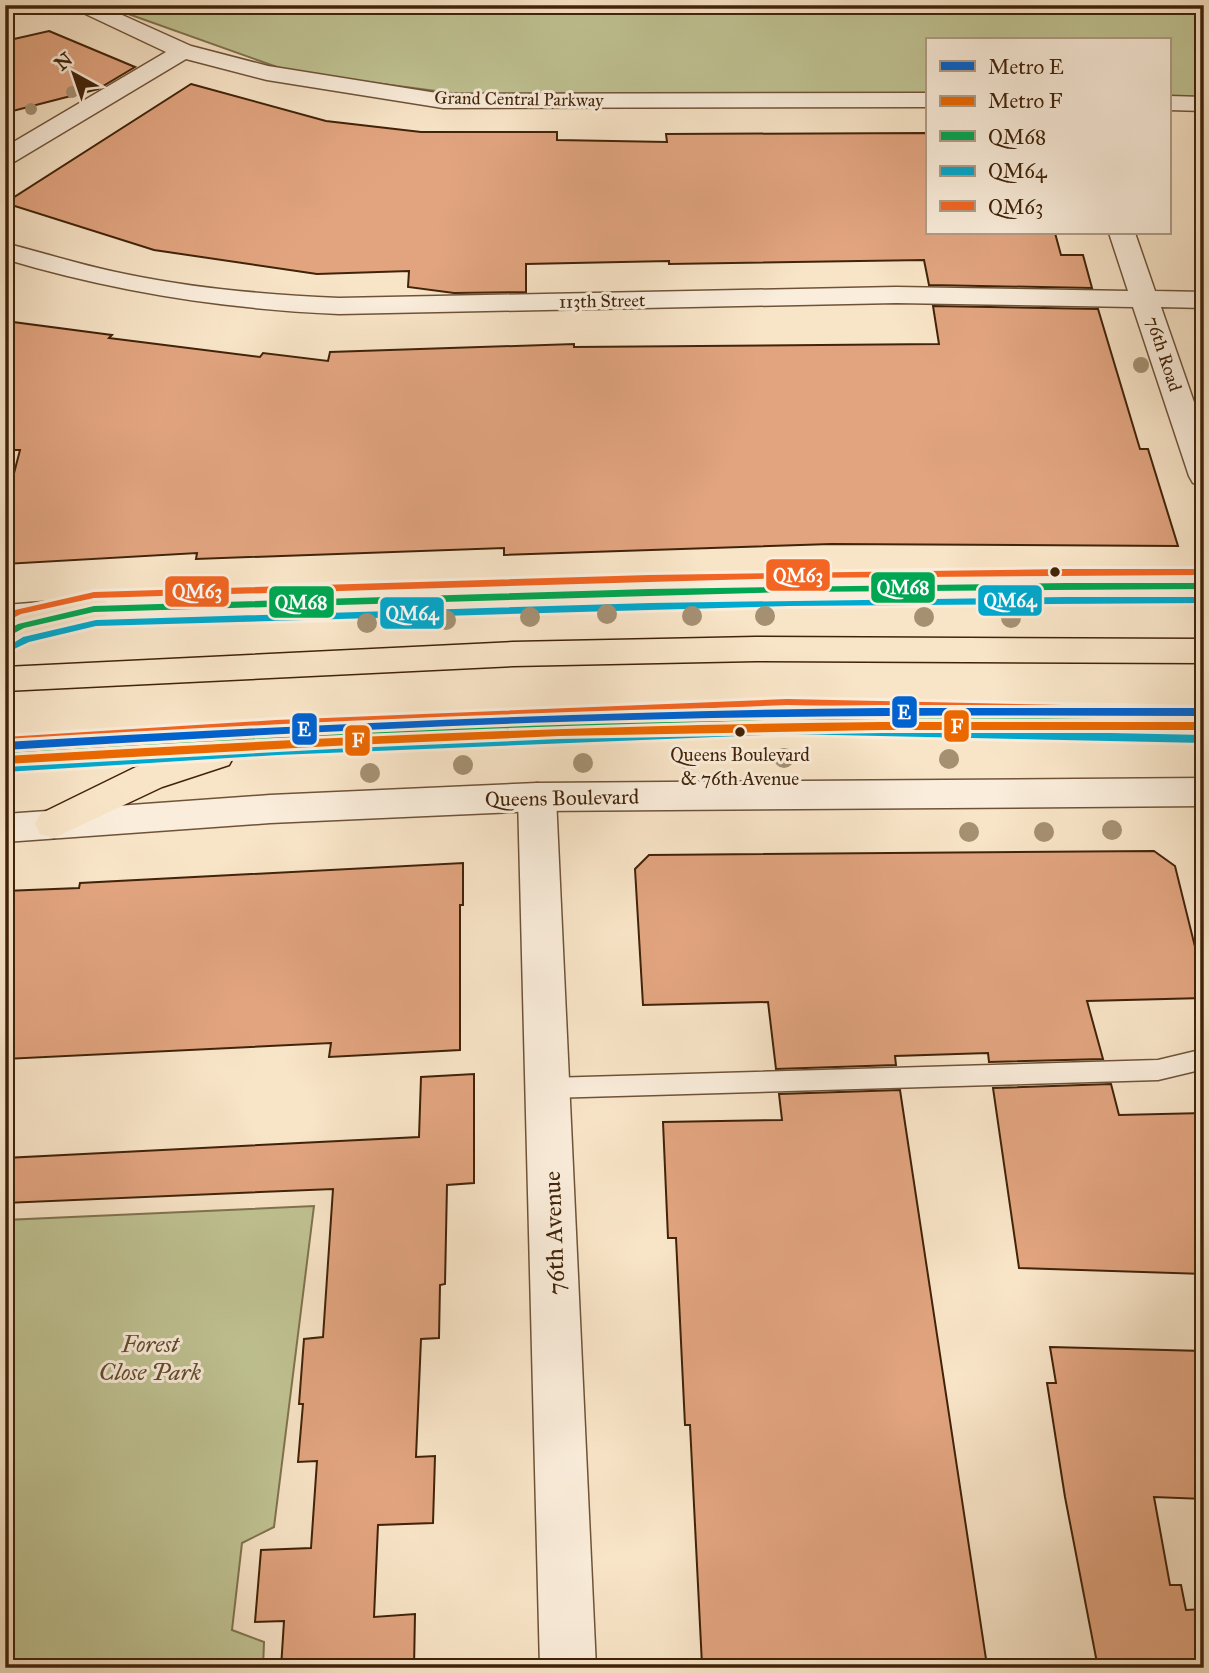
<svg xmlns="http://www.w3.org/2000/svg" width="1209" height="1673" font-family="'IM FELL Great Primer',serif">
<style>
.green{fill:#c0c393;stroke:#80734e;stroke-width:2}
.building{fill:#e1a47f;stroke:#412309;stroke-width:2}
.lines{fill:none;stroke-linecap:round;stroke-linejoin:round}
.service-casing{stroke:#6f5338;stroke-width:3}
.minor-casing{stroke:#6f5338;stroke-width:3}
.tertiary-casing{stroke:#6f5338;stroke-width:3}
.primary-casing{stroke:#412309;stroke-width:3}
.service{fill:#faeddb;fill-rule:evenodd}
.minor{fill:#faeddb;fill-rule:evenodd}
.tertiary{fill:#faeddb;fill-rule:evenodd}
.primary{fill:#f8e4c7;fill-rule:evenodd}
.bus-1-casing{stroke:#faeddb;stroke-width:6}
.bus-2-casing{stroke:#faeddb;stroke-width:6}
.bus-3-casing{stroke:#faeddb;stroke-width:6}
.bus-1{fill:#00a651;fill-rule:evenodd}
.bus-2{fill:#00a9ce;fill-rule:evenodd}
.bus-3{fill:#f26522;fill-rule:evenodd}
.metro-1-casing{stroke:#faeddb;stroke-width:6}
.metro-2-casing{stroke:#faeddb;stroke-width:6}
.metro-1{fill:#0062cf;fill-rule:evenodd}
.metro-2{fill:#eb6800;fill-rule:evenodd}
.tree{fill:#a59072}
.bus-dot{fill:#412309;stroke:#faeddb;stroke-width:2.5}
.labels{text-anchor:middle;dominant-baseline:central;stroke-width:6;stroke-linejoin:round;paint-order:stroke}
.far-street-label{font-size:18px;fill:#412309;stroke:#faeddb}
.bus-label{font-size:19px;fill:#412309;stroke:#faeddb}
.street-label{font-size:21px;fill:#412309;stroke:#faeddb}
.near-street-label{font-size:24px;fill:#412309;stroke:#faeddb}
.near-park-label{font-size:24px;font-style:italic;fill:#614b2c;stroke:#faeddb}
.line-badge{stroke:#faeddb;stroke-width:2.5}
.badge-label{font-size:19px;text-anchor:middle;font-weight:bold;fill:#fff}
</style>
<rect width="100%" height="100%" fill="#f8e4c7"/>
<filter id="stains"><feTurbulence type="fractalNoise" baseFrequency=".00286" numOctaves="4"/><feColorMatrix values="0 0 0 0 .2 0 0 0 0 .09 0 0 0 0 .02 0 0 0 .5 -.17"/></filter>
<radialGradient id="worn" r=".72"><stop offset=".6" stop-color="#630" stop-opacity="0"/><stop offset="1" stop-color="#630" stop-opacity=".3"/></radialGradient>
<g class="green">
<path d="M 103,5 L 1204,5 L 1204,103 L 1169,102 L 1169,40 L 927,40 L 927,98 L 459,94 L 291,72 Z"/>
<path d="M 314,1206 L 274,1527 L 242,1543 L 232,1630 L 264,1642 L 263,1668 L 5,1668 L 5,1603 L 9,1557 L 5,1557 L 5,1220 Z"/>
</g>
<g class="building">
<path d="M 49,31 L 135,67 L 98,89 L 5,113 L 5,41 Z"/>
<path d="M 191,84 L 326,121 L 421,132 L 557,132 L 557,140 L 667,142 L 666,134 L 927,133 L 927,233 L 1055,233 L 1061,255 L 1083,255 L 1092,288 L 929,285 L 924,260 L 669,264 L 669,261 L 526,264 L 526,292 L 454,293 L 408,287 L 409,271 L 317,274 L 154,250 L 5,203 Z"/>
<path d="M 933,306 L 1098,309 L 1140,449 L 1148,449 L 1178,546 L 831,544 L 504,555 L 504,548 L 196,559 L 197,553 L 5,564 L 5,508 L 20,450 L 5,450 L 5,321 L 112,335 L 109,338 L 260,357 L 263,353 L 328,361 L 330,352 L 574,344 L 574,347 L 939,344 Z"/>
<path d="M 1154,851 L 1175,866 L 1204,983 L 1204,998 L 1087,1001 L 1103,1059 L 989,1062 L 988,1053 L 895,1056 L 896,1065 L 776,1069 L 768,1002 L 643,1005 L 635,869 L 649,855 Z"/>
<path d="M 463,863 L 463,905 L 460,905 L 460,1050 L 329,1057 L 331,1043 L 5,1059 L 5,891 L 79,888 L 80,883 Z"/>
<path d="M 474,1074 L 474,1183 L 447,1185 L 445,1284 L 440,1285 L 439,1338 L 421,1339 L 416,1457 L 435,1456 L 433,1523 L 378,1525 L 374,1617 L 415,1614 L 414,1668 L 281,1668 L 284,1621 L 255,1622 L 261,1550 L 311,1548 L 317,1461 L 298,1462 L 303,1404 L 299,1404 L 304,1339 L 323,1337 L 333,1189 L 5,1203 L 5,1158 L 419,1137 L 421,1077 Z"/>
<path d="M 1111,1084 L 1119,1115 L 1204,1113 L 1204,1274 L 1019,1268 L 993,1088 Z"/>
<path d="M 900,1090 L 986,1659 L 702,1665 L 690,1425 L 685,1425 L 676,1238 L 668,1238 L 663,1122 L 782,1120 L 779,1094 Z"/>
<path d="M 1050,1347 L 1204,1351 L 1204,1499 L 1154,1497 L 1170,1585 L 1181,1585 L 1186,1610 L 1204,1609 L 1204,1668 L 1098,1668 L 1065,1497 L 1047,1383 L 1056,1383 Z"/>
</g>
<g class="lines">
<defs>
<path id="service" d="M 1204,1049 L 1204,1069 L 1158,1080 L 549,1098 L 541,1095 L 537,1088 L 541,1081 L 549,1078 L 1158,1060 Z"/>
<g id="minor">
<path d="M 72,5 L 100,5 L 191,46 L 268,66 L 443,94 L 927,93 L 927,107 L 443,108 L 267,80 L 186,59 L 14,162 L 5,164 L 5,147 L 166,52 L 75,9 Z"/>
<path d="M 1169,96 L 1204,97 L 1204,111 L 1169,110 Z"/>
<path d="M 1109,233 L 1135,233 L 1155,291 L 1204,292 L 1204,308 L 1161,307 L 1204,431 L 1204,485 L 1193,483 L 1189,476 L 1133,307 L 896,303 L 339,314 C 225,309 115,292 5,259 L 5,243 C 47,254 88,267 130,275 C 199,289 269,295 339,298 L 896,287 L 1128,291 Z"/>
<path d="M 537,783 L 550,787 L 556,797 L 596,1668 L 540,1668 L 518,797 L 524,787 Z"/>
</g>
<g id="tertiary">
<path d="M 991,574 L 1204,575 L 1204,597 C 834,595 464,608 94,620 L 5,627 L 5,605 L 94,598 L 721,578 Z"/>
<path d="M 1204,778 L 1204,806 L 537,811 L 270,823 L 5,842 L 5,814 L 270,795 L 537,783 Z"/>
</g>
<g id="primary">
<path d="M 94,598 L 106,601 L 111,609 L 106,617 L 32,635 L 5,646 L 5,620 L 9,618 Z"/>
<path d="M 756,637 L 1204,639 L 1204,663 L 756,661 L 513,666 L 5,691 L 5,667 L 513,642 Z"/>
<path d="M 788,703 L 1204,712 L 1204,738 L 788,729 L 233,753 L 234,756 L 229,765 L 162,787 L 54,838 L 40,834 L 35,824 L 40,814 L 136,767 L 168,757 L 5,768 L 5,742 L 277,724 Z"/>
</g>
</defs>
<use href="#service" class="service-casing"/>
<use href="#minor" class="minor-casing"/>
<use href="#tertiary" class="tertiary-casing"/>
<use href="#primary" class="primary-casing"/>
<use href="#service" class="service"/>
<use href="#minor" class="minor"/>
<use href="#tertiary" class="tertiary"/>
<use href="#primary" class="primary"/>
<defs>
<g id="bus-1">
<path d="M 1065,583 L 1204,583 L 1204,589 L 788,592 L 94,612 L 24,628 L 5,638 L 5,631 L 18,624 L 94,606 L 649,589 Z"/>
<path d="M 788,713 L 1204,721 L 1204,728 L 788,719 L 277,741 L 5,759 L 5,751 L 277,733 Z"/>
</g>
<g id="bus-2">
<path d="M 1065,597 L 1204,597 L 1204,603 L 788,606 L 96,626 L 29,642 L 12,650 L 7,647 L 23,637 L 96,620 L 650,603 Z"/>
<path d="M 788,726 L 1204,735 L 1204,743 L 788,734 L 278,755 L 5,772 L 6,765 L 278,747 Z"/>
</g>
<g id="bus-3">
<path d="M 1065,569 L 1204,569 L 1204,575 L 787,578 L 94,598 L 21,614 L 5,622 L 5,615 L 15,610 L 94,592 L 649,575 Z"/>
<path d="M 787,699 L 1204,708 L 1204,714 L 787,705 L 276,726 L 5,745 L 5,737 L 276,720 Z"/>
</g>
</defs>
<use href="#bus-1" class="bus-1-casing"/>
<use href="#bus-2" class="bus-2-casing"/>
<use href="#bus-3" class="bus-3-casing"/>
<use href="#bus-1" class="bus-1"/>
<use href="#bus-2" class="bus-2"/>
<use href="#bus-3" class="bus-3"/>
<defs>
<path id="metro-1" d="M 881,708 L 1204,708 L 1204,716 C 989,715 774,715 559,722 C 374,728 190,739 5,750 L 5,742 C 298,725 589,711 881,708 Z"/>
<path id="metro-2" d="M 881,722 L 1204,722 L 1204,730 L 881,730 L 559,736 L 352,745 L 5,764 L 6,756 C 298,738 589,725 881,722 Z"/>
</defs>
<use href="#metro-1" class="metro-1-casing"/>
<use href="#metro-2" class="metro-2-casing"/>
<use href="#metro-1" class="metro-1"/>
<use href="#metro-2" class="metro-2"/>
</g>
<g class="tree">
<circle cx="72" cy="92" r="6"/>
<circle cx="31" cy="109" r="6"/>
<circle cx="1141" cy="365" r="8"/>
<circle cx="607" cy="614" r="10"/>
<circle cx="692" cy="616" r="10"/>
<circle cx="765" cy="616" r="10"/>
<circle cx="530" cy="617" r="10"/>
<circle cx="924" cy="617" r="10"/>
<circle cx="1011" cy="618" r="10"/>
<circle cx="446" cy="620" r="10"/>
<circle cx="367" cy="623" r="10"/>
<circle cx="784" cy="758" r="10"/>
<circle cx="949" cy="759" r="10"/>
<circle cx="689" cy="760" r="10"/>
<circle cx="583" cy="763" r="10"/>
<circle cx="463" cy="765" r="10"/>
<circle cx="370" cy="773" r="10"/>
<circle cx="1112" cy="830" r="10"/>
<circle cx="969" cy="832" r="10"/>
<circle cx="1044" cy="832" r="10"/>
</g>
<g class="bus-dot">
<circle cx="1055" cy="572" r="6"/>
<circle cx="740" cy="732" r="6"/>
</g>
<g class="labels">
<g class="far-street-label">
<text transform="translate(519 99) rotate(1)">Grand Central Parkway</text>
<text transform="translate(602 301) rotate(-1)">113th Street</text>
<text transform="translate(1164 354) rotate(72)">76th Road</text>
</g>
<g class="bus-label">
<text x="740" y="754">Queens Boulevard<tspan x="740" dy="24">&amp; 76th Avenue</tspan></text>
</g>
<g class="street-label">
<text transform="translate(562 798) rotate(-1)">Queens Boulevard</text>
</g>
<g class="near-street-label">
<text transform="translate(554 1233) rotate(-92)">76th Avenue</text>
</g>
<g class="near-park-label">
<text x="150" y="1344">Forest<tspan x="150" dy="28">Close Park</tspan></text>
</g>
</g>
<g class="line-badge">
<rect x="765" y="558" width="66" height="34" rx="7" fill="#f26522"/>
<rect x="870" y="571" width="66" height="33" rx="7" fill="#00a651"/>
<rect x="164" y="575" width="66" height="33" rx="7" fill="#f26522"/>
<rect x="977" y="584" width="66" height="33" rx="7" fill="#00a9ce"/>
<rect x="268" y="585" width="67" height="34" rx="7" fill="#00a651"/>
<rect x="379" y="596" width="66" height="34" rx="7" fill="#00a9ce"/>
<rect x="891" y="695" width="27" height="34" rx="7" fill="#0062cf"/>
<rect x="943" y="709" width="27" height="34" rx="7" fill="#eb6800"/>
<rect x="291" y="712" width="27" height="34" rx="7" fill="#0062cf"/>
<rect x="344" y="724" width="27" height="33" rx="7" fill="#eb6800"/>
</g>
<g class="badge-label">
<text x="798" y="582">QM63</text>
<text x="903" y="594">QM68</text>
<text x="197" y="598">QM63</text>
<text x="1010" y="607">QM64</text>
<text x="301" y="609">QM68</text>
<text x="412" y="620">QM64</text>
<text x="904" y="719">E</text>
<text x="957" y="733">F</text>
<text x="304" y="736">E</text>
<text x="358" y="747">F</text>
</g>
<rect width="1209" height="1673" fill="none" stroke="#f8e4c7" stroke-width="28"/>
<rect x="7" y="7" width="1195" height="1659" fill="none" stroke="#412309" stroke-width="3.5"/>
<rect x="14" y="14" width="1181" height="1645" fill="none" stroke="#412309" stroke-width="2"/>
<rect x="926" y="38" width="245" height="196" fill="#faeddb" stroke="#b09c87" stroke-width="2"/>
<rect x="940" y="61" width="35" height="10" fill="#0062cf" stroke="#b09c87" stroke-width="2"/>
<text x="988" y="74" font-size="21" fill="#412309">Metro E</text>
<rect x="940" y="96" width="35" height="10" fill="#eb6800" stroke="#b09c87" stroke-width="2"/>
<text x="988" y="108" font-size="21" fill="#412309">Metro F</text>
<rect x="940" y="131" width="35" height="10" fill="#00a651" stroke="#b09c87" stroke-width="2"/>
<text x="988" y="144" font-size="21" fill="#412309">QM68</text>
<rect x="940" y="166" width="35" height="10" fill="#00a9ce" stroke="#b09c87" stroke-width="2"/>
<text x="988" y="178" font-size="21" fill="#412309">QM64</text>
<rect x="940" y="201" width="35" height="10" fill="#f26522" stroke="#b09c87" stroke-width="2"/>
<text x="988" y="214" font-size="21" fill="#412309">QM63</text>
<g transform="translate(74 74) rotate(320)" stroke="#faeddb" stroke-width="5" paint-order="stroke">
<path d="M0-5L12 26L0 18L-12 26Z" fill="#412309"/>
<text y="-10" font-size="19" font-weight="bold" text-anchor="middle" fill="#412309">N</text>
</g>
<rect width="100%" height="100%" filter="url(#stains)"/>
<rect width="100%" height="100%" fill="url(#worn)"/>
</svg>
